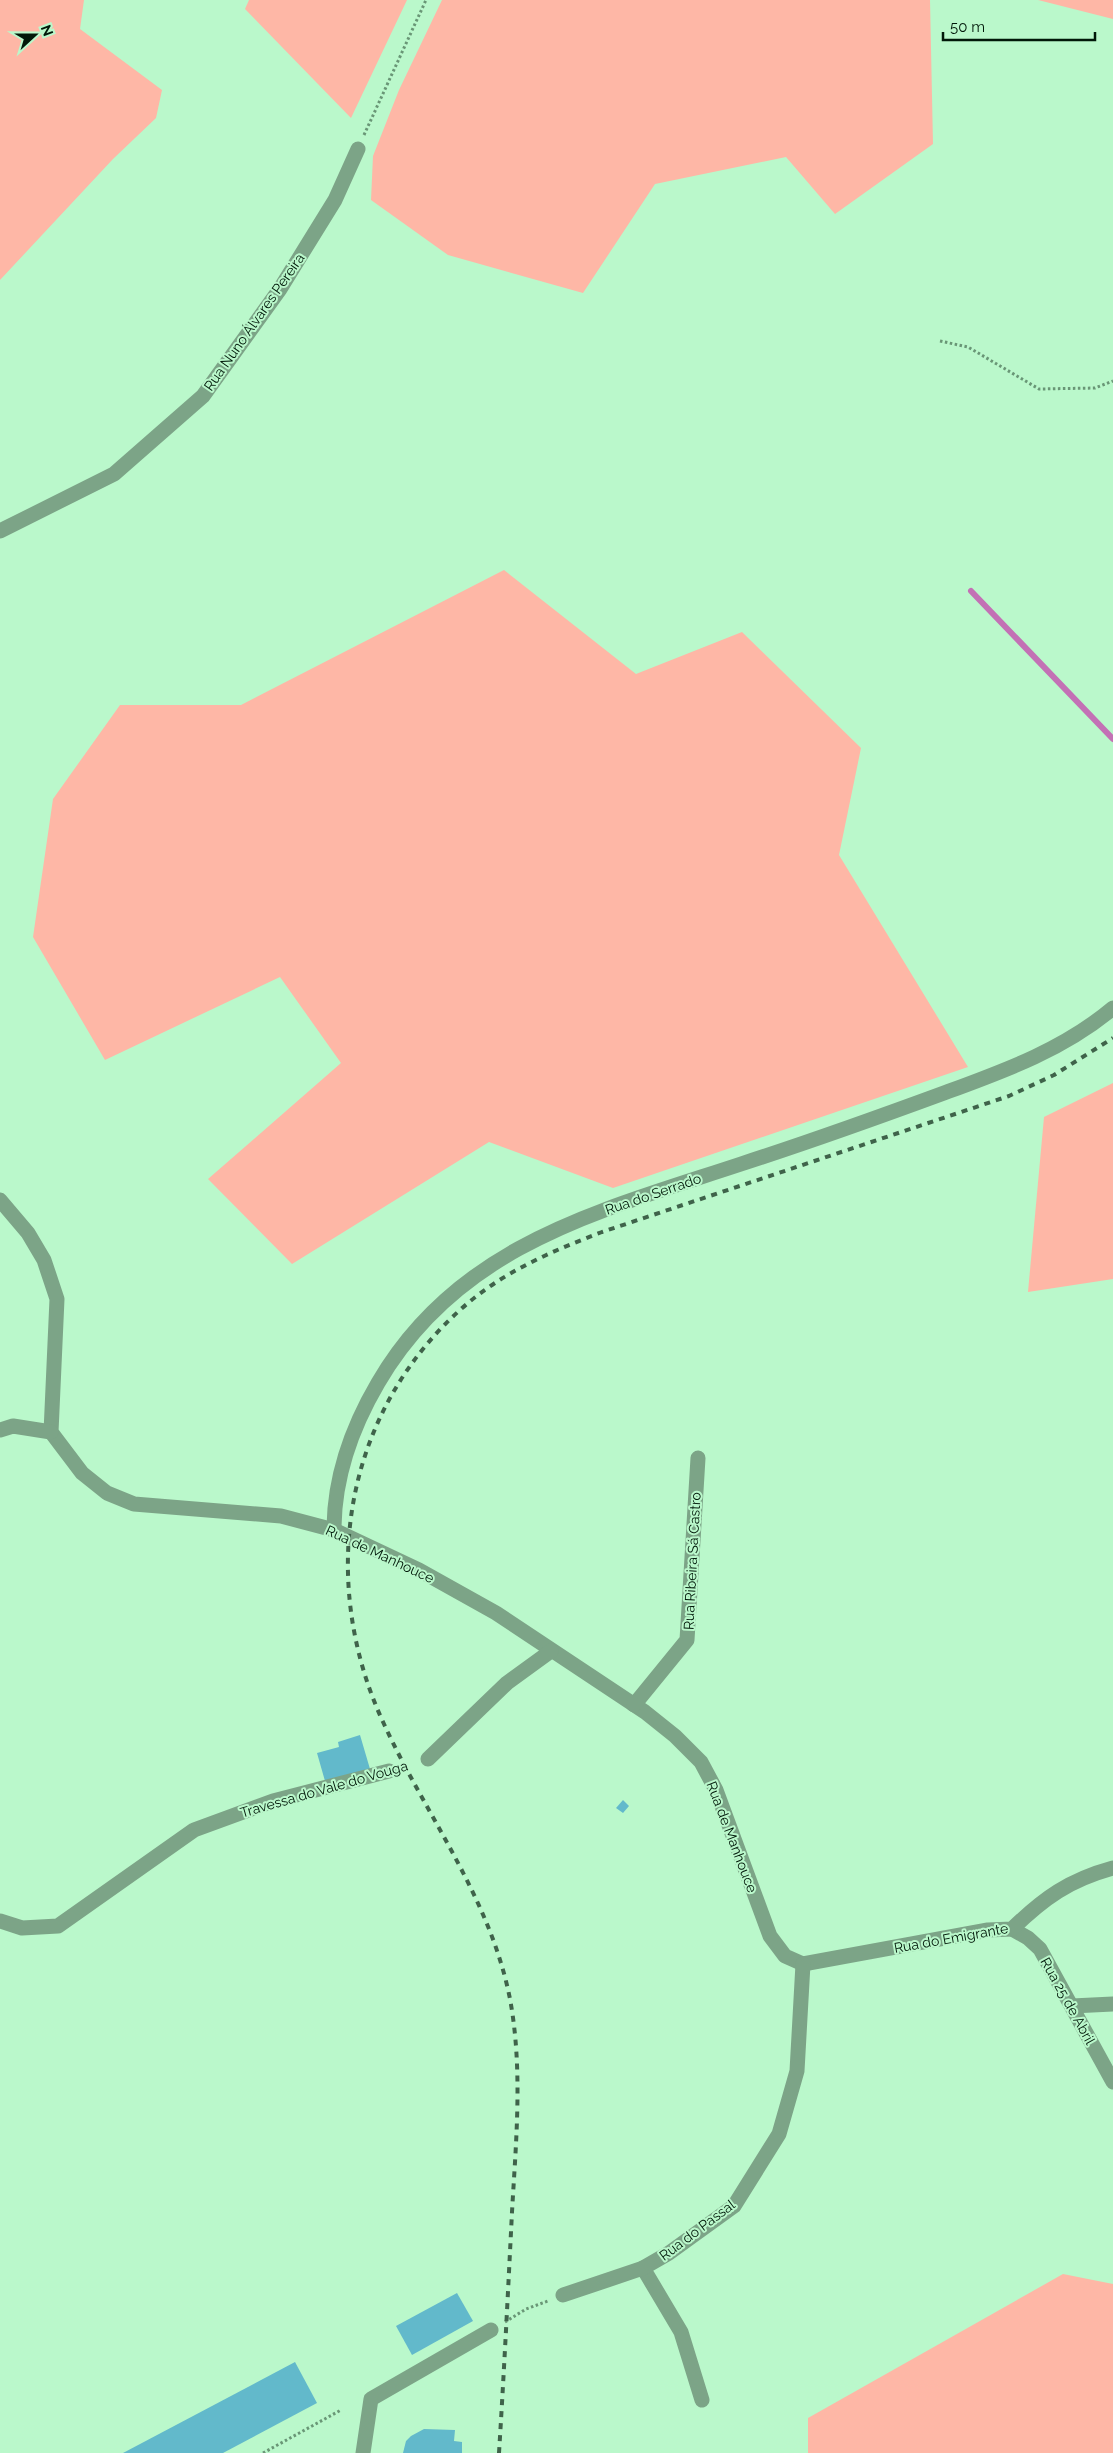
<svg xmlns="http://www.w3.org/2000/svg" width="1113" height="2453" font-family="Raleway,sans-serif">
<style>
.green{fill:#feb7a6}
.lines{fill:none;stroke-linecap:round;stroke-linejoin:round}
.stream{stroke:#c371b5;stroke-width:6}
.building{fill:#62b9cb}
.path{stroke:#699676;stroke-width:3;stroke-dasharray:2.5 2.5;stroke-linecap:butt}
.street{stroke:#7ca487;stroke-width:15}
.rail{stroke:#3f634a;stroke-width:4;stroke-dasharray:6 6;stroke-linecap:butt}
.labels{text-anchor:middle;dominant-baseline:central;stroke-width:4;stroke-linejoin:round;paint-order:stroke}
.street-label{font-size:14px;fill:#011809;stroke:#baf8cb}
</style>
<rect width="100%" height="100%" fill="#baf8cb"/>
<g class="green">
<path d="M 0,0 L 84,0 L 80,29 L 162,90 L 156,118 L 113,159 L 0,280 Z"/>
<path d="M 249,0 L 407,0 L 351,118 L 245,9 Z"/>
<path d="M 442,0 L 930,0 L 933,144 L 835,214 L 786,157 L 655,184 L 583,293 L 448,255 L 371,200 L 373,156 L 399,90 Z"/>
<path d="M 1038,0 L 1113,0 L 1113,19 Z"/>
<path d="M 504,570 L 636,674 L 742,632 L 861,748 L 839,855 L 968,1067 L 613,1188 L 489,1142 L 292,1264 L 208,1179 L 341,1063 L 280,977 L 105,1060 L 33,937 L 53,799 L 120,705 L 241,705 Z"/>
<path d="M 1113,1083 L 1113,1279 L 1028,1292 L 1044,1117 Z"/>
<path d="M 1063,2274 L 1113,2284 L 1113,2453 L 808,2453 L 808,2418 Z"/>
</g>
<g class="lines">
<path class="stream" d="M 971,591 L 1113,739"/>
</g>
<g class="building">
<path d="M 360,1735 L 370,1769 L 325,1781 L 317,1753 L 339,1747 L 338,1742 Z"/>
<path d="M 623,1800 L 629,1806 L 623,1813 L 616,1808 Z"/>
<path d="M 457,2293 L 473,2321 L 412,2355 L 396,2326 Z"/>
<path d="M 295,2362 L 317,2403 L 223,2453 L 123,2453 Z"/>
<path d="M 424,2429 L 455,2430 L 454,2441 L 462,2442 L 462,2453 L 403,2453 L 406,2441 L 411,2436 Z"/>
</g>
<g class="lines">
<g class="path">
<path d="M 364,135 L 426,0"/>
<path d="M 940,341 L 968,347 L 1039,389 L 1095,388 L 1113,381"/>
<path d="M 505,2322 L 526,2309 L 548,2301"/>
<path d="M 263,2453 L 341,2410"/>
</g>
<g class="street">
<path d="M 0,531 L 114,474 L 203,396 L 280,289 L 335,200 L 358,149"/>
<path d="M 0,1200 L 28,1233 L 44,1260 L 57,1299 L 51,1432 L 82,1473 L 107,1493 L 134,1504 L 281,1516 L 334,1530 L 419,1570 L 496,1613 L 645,1712 L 675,1736 L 701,1762 L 716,1790 L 770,1936 L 785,1956 L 803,1964"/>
<path d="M 0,1430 L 13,1426 L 51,1432"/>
<path d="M 334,1530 C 334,1477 351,1429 378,1383 C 458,1245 599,1211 741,1164 C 809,1142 876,1118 944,1093 C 1004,1071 1063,1050 1113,1008"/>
<path d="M 634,1705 L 687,1640 L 698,1458"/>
<path d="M 428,1759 L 507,1683 L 551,1651"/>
<path d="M 0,1921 L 22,1928 L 58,1926 L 194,1830 L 273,1801 L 389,1771"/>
<path d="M 1012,1929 L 1028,1938 L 1040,1949 L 1113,2082"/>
<path d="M 803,1964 L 988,1930 L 1012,1929 C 1044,1898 1069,1880 1113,1868"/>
<path d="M 1072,2006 L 1113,2004"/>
<path d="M 643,2268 L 681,2332 L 702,2400"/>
<path d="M 563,2295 L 643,2268 L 669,2253 L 734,2206 L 779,2134 L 797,2071 L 803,1964"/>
<path d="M 363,2453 L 371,2399 L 491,2330"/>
</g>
<path class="rail" d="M 499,2453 C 504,2373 508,2292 512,2212 C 516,2141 523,2069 510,1999 C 490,1897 426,1816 384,1724 C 316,1579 344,1408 468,1303 C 507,1270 555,1250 602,1232 L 1009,1096 L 1054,1075 L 1113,1038"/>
</g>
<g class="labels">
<g class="street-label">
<text transform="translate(254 322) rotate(-55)">Rua Nuno Álvares Pereira</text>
<text transform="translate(653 1194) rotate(-19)">Rua do Serrado</text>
<text transform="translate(380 1554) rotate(25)">Rua de Manhouce</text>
<text transform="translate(692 1561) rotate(-87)">Rua Ribeira Sá Castro</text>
<text transform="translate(324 1789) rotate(-16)">Travessa do Vale do Vouga</text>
<text transform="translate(732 1837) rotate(69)">Rua de Manhouce</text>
<text transform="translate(951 1938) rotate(-10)">Rua do Emigrante</text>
<text transform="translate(1068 2001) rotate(61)">Rua 25 de Abril</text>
<text transform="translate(697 2230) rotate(-37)">Rua do Passal</text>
</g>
</g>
<g transform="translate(35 35) rotate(69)" stroke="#baf8cb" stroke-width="4" paint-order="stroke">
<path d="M0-4L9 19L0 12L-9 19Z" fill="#011809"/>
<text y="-8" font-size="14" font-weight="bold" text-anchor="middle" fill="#011809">N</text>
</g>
<path d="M943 32v8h152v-8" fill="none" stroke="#011809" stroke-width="2.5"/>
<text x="950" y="32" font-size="15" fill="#011809" stroke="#baf8cb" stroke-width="4" paint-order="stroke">50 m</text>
</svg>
